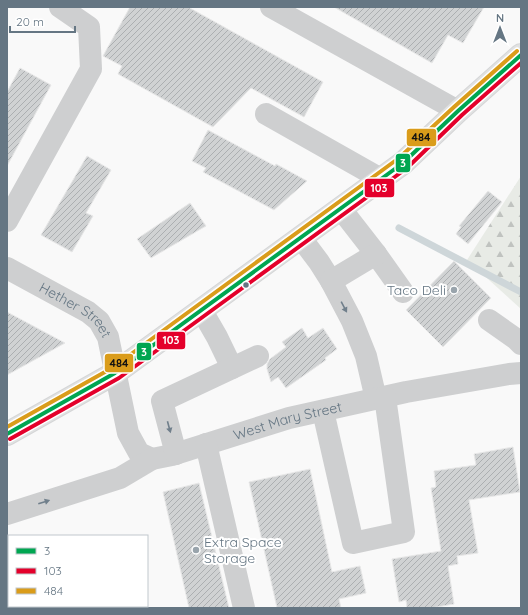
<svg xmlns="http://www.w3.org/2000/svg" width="528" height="615" font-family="Quicksand,sans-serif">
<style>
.forest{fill:url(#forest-firs)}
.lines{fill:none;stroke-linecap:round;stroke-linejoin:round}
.stream{stroke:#ced6d9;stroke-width:7}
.building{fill:url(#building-hatch);stroke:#e8e8e8}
.major-casing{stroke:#d5d6d7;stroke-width:24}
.minor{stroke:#cecfd0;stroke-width:22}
.major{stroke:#e1e2e2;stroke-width:22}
.bus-1-casing{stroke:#fff;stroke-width:7}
.bus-2-casing{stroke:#fff;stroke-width:7}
.bus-3-casing{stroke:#fff;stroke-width:7}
.bus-1{stroke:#00a651;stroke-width:4}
.bus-2{stroke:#e4002b;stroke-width:4}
.bus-3{stroke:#da9c1a;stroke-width:4}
.oneway{fill:#707f8b}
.bus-dot{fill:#657683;stroke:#fff;stroke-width:1.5}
.poi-dot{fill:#99a4ac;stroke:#fff;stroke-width:1.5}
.labels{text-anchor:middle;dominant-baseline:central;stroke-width:4;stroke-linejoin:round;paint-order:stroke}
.poi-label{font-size:14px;fill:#657683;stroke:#fff;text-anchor:end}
.street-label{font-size:14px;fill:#657683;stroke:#fff}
.line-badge{stroke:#fff;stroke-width:1.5}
.badge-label{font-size:11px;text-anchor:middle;font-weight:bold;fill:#fff}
.pale-badge-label{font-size:11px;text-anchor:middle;font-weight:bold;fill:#111}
</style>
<defs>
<pattern id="forest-firs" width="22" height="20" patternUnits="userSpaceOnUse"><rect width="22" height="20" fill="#e8ebe6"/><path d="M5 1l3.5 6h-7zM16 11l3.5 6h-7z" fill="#c0c3c0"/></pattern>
<pattern id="building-hatch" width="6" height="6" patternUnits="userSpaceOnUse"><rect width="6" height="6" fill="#d0d2d3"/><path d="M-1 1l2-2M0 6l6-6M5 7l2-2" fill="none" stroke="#acafb1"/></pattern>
</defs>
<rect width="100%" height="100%" fill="#f9f9f9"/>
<path class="forest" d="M 521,176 L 521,309 L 467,260 Z"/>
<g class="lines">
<path class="stream" d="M 399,228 L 521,292"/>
</g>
<g class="building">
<path d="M 130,7 L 188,7 L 323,82 L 304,117 L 251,88 L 213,127 L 118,74 L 122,66 L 103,56 Z"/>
<path d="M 334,7 L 484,7 L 463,43 L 448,35 L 432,63 Z"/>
<path d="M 20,68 L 51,85 L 7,166 L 7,92 Z"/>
<path d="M 208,130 L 275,166 L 276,164 L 307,181 L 274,210 L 203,172 L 206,168 L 192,161 Z"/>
<path d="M 87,156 L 111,170 L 86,213 L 93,216 L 72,252 L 41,235 Z"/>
<path d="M 488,191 L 502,202 L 468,244 L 456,234 L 461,227 L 459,226 Z"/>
<path d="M 190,203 L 206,226 L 151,258 L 137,239 Z"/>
<path d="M 454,261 L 491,298 L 443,347 L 406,310 Z"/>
<path d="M 7,312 L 65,343 L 7,375 Z"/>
<path d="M 302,328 L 308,338 L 323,328 L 337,349 L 325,358 L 326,360 L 286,388 L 278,377 L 271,382 L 267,369 L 267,364 L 270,359 L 286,347 L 282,342 Z"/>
<path d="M 513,447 L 520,492 L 469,500 L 478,553 L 457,556 L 458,564 L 448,566 L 454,604 L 431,608 L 407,608 L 406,600 L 399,602 L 392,559 L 441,551 L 431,488 L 436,487 L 434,471 L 476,465 L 474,454 Z"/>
<path d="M 310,469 L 332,572 L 360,566 L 366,593 L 339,599 L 341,608 L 277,608 L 249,482 Z"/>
<path d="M 199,483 L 229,608 L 189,608 L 163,492 Z"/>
</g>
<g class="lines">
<defs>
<path id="major" d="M 7,434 L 115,373 L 403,163 L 458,111 L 521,55"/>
</defs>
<use href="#major" class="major-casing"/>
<g class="minor">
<path d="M 271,7 L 458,111"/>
<path d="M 266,114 L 381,179"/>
<path d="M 341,209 L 376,254 L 403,292"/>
<path d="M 7,221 L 91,69 L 89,27 L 60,7"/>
<path d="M 301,238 L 319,262 L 331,281 L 352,321 L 366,356 L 376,399"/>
<path id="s1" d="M 7,268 L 88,312 L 99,321 L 108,337 L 128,433 L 139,453 L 152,459 L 172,455 L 289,418 L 406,392 L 509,374 L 521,373"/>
<path d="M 331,281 L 376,254"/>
<path d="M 202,311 L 217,337 L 232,368"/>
<path d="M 489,320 L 516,339 L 521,344"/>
<path d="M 323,411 L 353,543 L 404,532 L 385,397"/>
<path d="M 206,444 L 244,608"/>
<path d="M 176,454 L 162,401 L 258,356"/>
<path d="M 7,514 L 120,478 L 152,459"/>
</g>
<use href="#major" class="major"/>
<defs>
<path id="bus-1" d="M 7,434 L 115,373 L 403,163 L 458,111 L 521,55"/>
<path id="bus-2" d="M 10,439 L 119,378 L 407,168 L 462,115 L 521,63"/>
<path id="bus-3" d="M 7,427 L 112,368 L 399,158 L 454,107 L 517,51"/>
</defs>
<use href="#bus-1" class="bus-1-casing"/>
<use href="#bus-2" class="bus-2-casing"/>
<use href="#bus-3" class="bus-3-casing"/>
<use href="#bus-1" class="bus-1"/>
<use href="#bus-2" class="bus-2"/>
<use href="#bus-3" class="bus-3"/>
</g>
<defs><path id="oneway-solid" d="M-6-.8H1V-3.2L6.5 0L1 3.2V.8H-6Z"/></defs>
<g class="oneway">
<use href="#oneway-solid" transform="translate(344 307) rotate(62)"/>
<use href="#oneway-solid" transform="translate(169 427) rotate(75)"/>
<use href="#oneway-solid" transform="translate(44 502) rotate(-18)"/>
</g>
<circle class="bus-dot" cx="246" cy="285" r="3.5"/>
<g class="poi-dot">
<circle cx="454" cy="290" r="4"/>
<circle cx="196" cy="550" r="4"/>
</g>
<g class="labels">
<g class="poi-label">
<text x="446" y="290">Taco Deli</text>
<text x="204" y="542" text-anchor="start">Extra Space<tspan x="204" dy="16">Storage</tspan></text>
</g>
<g class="street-label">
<text stroke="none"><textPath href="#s1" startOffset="81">Hether Street</textPath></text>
<text stroke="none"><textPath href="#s1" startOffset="401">West Mary Street</textPath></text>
</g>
</g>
<g class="line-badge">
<rect x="406" y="128" width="31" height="19" rx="4" fill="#da9c1a"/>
<rect x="395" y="153" width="16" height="20" rx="4" fill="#00a651"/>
<rect x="364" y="178" width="31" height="20" rx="4" fill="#e4002b"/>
<rect x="156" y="331" width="30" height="19" rx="4" fill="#e4002b"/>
<rect x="136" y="342" width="16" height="19" rx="4" fill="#00a651"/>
<rect x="104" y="353" width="30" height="20" rx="4" fill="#da9c1a"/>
</g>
<g class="badge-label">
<text x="403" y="167">3</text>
<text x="379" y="192">103</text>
<text x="171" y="344">103</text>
<text x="144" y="356">3</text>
</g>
<g class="pale-badge-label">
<text x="421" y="141">484</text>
<text x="119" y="367">484</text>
</g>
<rect width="528" height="615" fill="none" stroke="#657683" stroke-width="16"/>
<rect x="8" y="535" width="140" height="72" fill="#ffffff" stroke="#c1c8cd"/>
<rect x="16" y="548" width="20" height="6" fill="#00a651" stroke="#c1c8cd"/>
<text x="44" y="555" font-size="12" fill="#657683">3</text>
<rect x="16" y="568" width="20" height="6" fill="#e4002b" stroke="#c1c8cd"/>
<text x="44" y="575" font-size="12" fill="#657683">103</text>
<rect x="16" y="588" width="20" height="6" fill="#da9c1a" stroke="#c1c8cd"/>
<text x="44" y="595" font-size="12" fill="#657683">484</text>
<g transform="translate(500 28)" stroke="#ffffff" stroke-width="3" paint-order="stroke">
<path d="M0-3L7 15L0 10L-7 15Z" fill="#657683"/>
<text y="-6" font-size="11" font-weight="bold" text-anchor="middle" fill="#657683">N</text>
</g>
<path d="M10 26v6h65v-6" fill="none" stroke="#657683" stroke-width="2"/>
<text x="16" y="26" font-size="12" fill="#657683" stroke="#ffffff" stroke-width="3" paint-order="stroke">20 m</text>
</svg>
